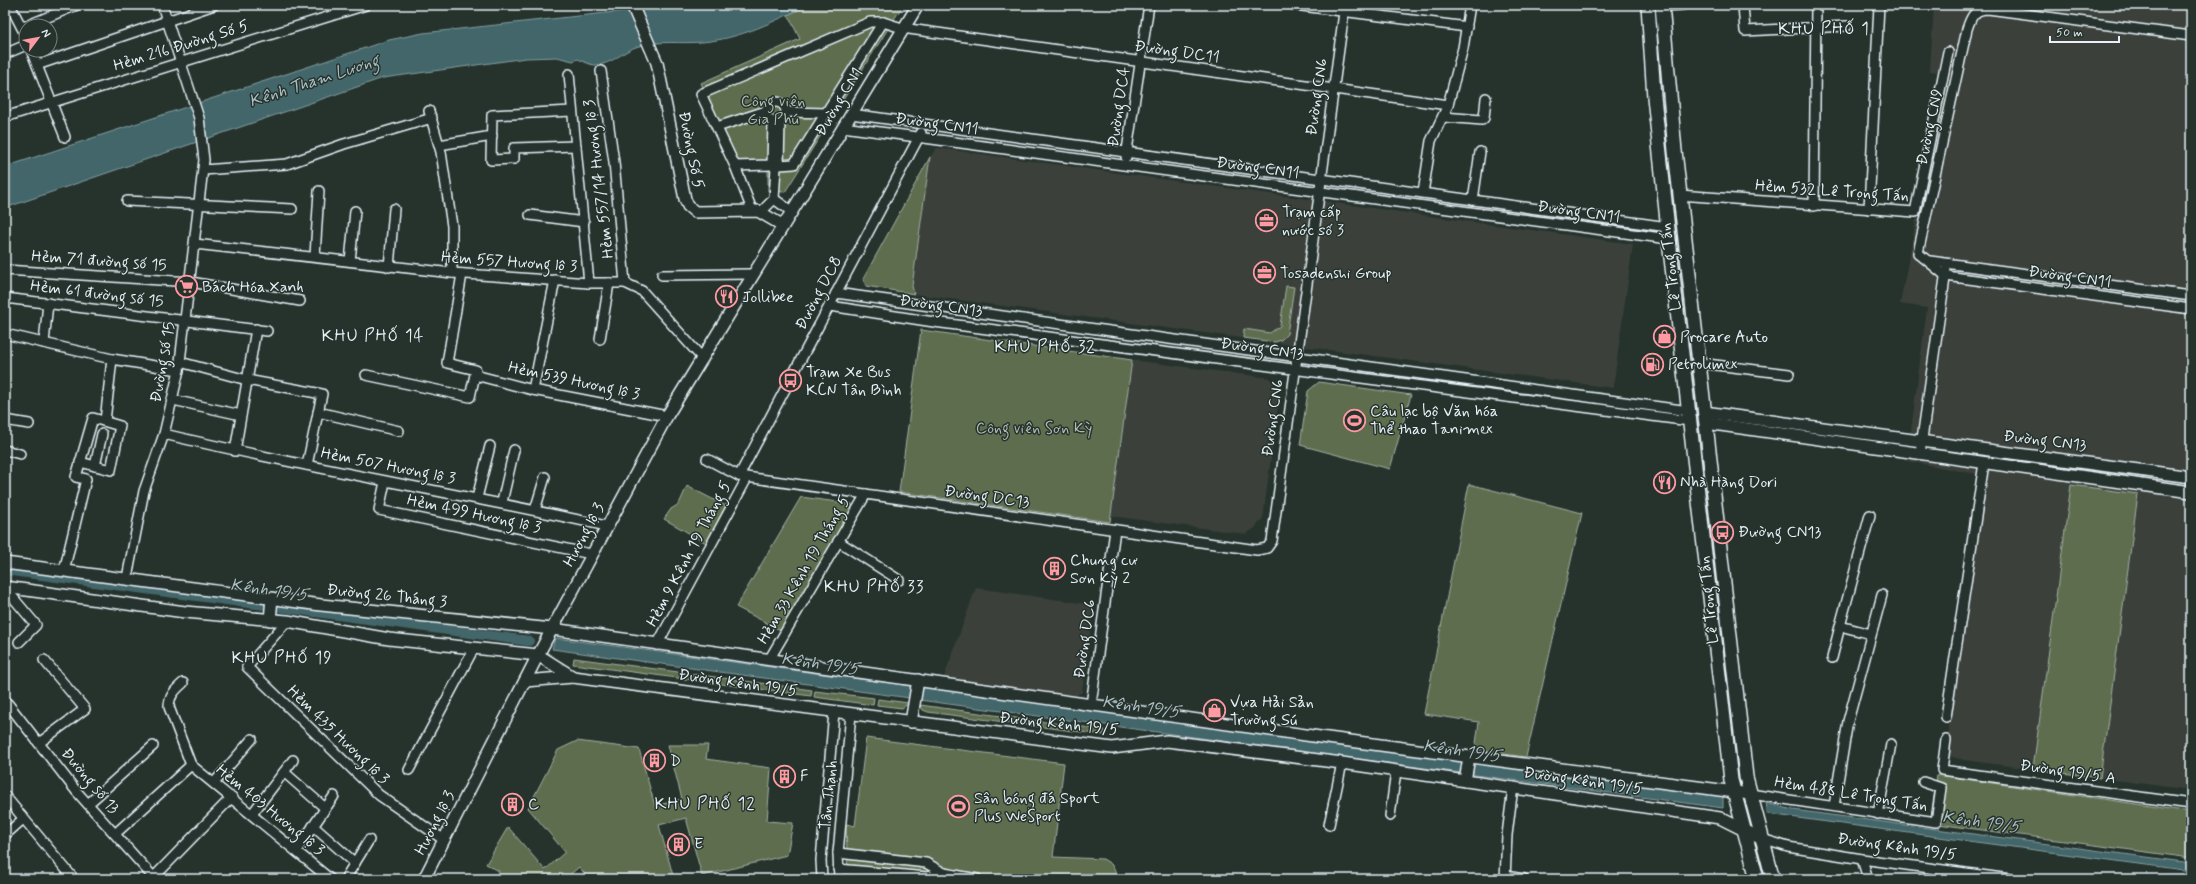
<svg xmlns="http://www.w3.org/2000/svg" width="2196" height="884" font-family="Mynerve,sans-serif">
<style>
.built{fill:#3b413a}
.green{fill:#5e6d4f;stroke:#a3afa4}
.water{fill:#436669;stroke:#859ea2}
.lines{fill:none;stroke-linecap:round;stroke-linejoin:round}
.canal{stroke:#436669;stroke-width:10}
.minor-casing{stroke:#e8f1f8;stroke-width:12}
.tertiary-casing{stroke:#e8f1f8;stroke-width:14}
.secondary-casing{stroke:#e8f1f8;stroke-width:16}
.minor{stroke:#26332d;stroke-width:9}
.tertiary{stroke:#26332d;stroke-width:11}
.secondary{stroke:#26332d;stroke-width:13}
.labels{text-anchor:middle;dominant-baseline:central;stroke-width:3;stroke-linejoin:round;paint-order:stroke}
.street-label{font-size:16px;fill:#e8f1f8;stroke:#26332d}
.park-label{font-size:16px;fill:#b1bcb4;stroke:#26332d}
.poi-label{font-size:16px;fill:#e8f1f8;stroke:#26332d;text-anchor:start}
.neighbourhood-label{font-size:17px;letter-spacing:1px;fill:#e8f1f8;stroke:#26332d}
.water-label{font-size:17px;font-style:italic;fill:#aec0c6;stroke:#26332d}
</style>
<rect width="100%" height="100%" fill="#26332d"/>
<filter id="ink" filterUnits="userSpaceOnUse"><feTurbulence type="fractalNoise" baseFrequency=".025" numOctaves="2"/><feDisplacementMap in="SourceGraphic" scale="8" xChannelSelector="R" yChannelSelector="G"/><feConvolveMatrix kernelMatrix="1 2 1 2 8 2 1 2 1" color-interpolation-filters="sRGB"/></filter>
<g filter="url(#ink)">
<g class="built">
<path d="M 1934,5 L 2191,5 L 2191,790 L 1964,760 L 1949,756 L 1949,723 L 1976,474 L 1907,461 L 1927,308 L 1900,304 L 1944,73 L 1930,71 Z"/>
<path d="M 937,148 L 1633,244 L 1613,388 L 914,294 L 912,286 L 930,157 Z"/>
<path d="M 1132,360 L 1270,378 L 1279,397 L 1263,518 L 1255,528 L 1246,534 L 1111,516 Z"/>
<path d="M 976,588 L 1094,605 L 1082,692 L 1074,697 L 944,677 Z"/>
</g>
<g class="green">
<path d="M 808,5 L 903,5 L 785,192 L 768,191 L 768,168 L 737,164 L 701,83 L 800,39 L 788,15 Z"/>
<path d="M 930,157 L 912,286 L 914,294 L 866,286 L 863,279 Z"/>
<path d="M 1286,286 L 1294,287 L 1287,334 L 1281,340 L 1275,342 L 1243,338 L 1244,329 L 1270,333 L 1280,326 Z"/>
<path d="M 921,330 L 1132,360 L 1110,522 L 899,492 Z"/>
<path d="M 1319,382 L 1411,395 L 1390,469 L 1300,445 L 1308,391 Z"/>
<path d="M 1469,484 L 1582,513 L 1526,757 L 1475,750 L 1479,722 L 1424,714 Z"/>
<path d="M 2071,485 L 2138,494 L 2100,778 L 2033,769 Z"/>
<path d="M 687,486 L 728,507 L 708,544 L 664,519 L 671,509 L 679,504 Z"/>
<path d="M 801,497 L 852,504 L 853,509 L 782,631 L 736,607 Z"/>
<path d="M 574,658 L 812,690 L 811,696 L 573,664 Z"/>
<path d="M 815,691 L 874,698 L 873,705 L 814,697 Z"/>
<path d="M 878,699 L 909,703 L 902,708 L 877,705 Z"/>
<path d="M 920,705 L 1105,730 L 1104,735 L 928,712 L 923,710 Z"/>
<path d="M 866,738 L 1064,763 L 1053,857 L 1103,859 L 1111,864 L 1120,879 L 848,879 L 846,824 L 855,826 Z"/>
<path d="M 577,741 L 639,749 L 655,806 L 682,799 L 668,745 L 708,745 L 706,759 L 771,768 L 767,821 L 793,823 L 787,855 L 702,876 L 686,818 L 659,825 L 674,879 L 589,879 L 579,867 L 565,879 L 495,879 L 499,871 L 486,864 L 508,827 L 545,870 L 565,852 L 528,808 L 558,750 Z"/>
<path d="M 1937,775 L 2191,812 L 2191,858 L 1930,823 Z"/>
</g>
<g class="water">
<path d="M 679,5 L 808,5 C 775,21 740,39 702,42 C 681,44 660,40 639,46 C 623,50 613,65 595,65 C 590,65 583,61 578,59 L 573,61 L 557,57 L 526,58 L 383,78 L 5,208 L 5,167 L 389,40 L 423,33 Z"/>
<path d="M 555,638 L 911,686 L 910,698 L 552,649 Z"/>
<path d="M 921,687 L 1464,762 L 1462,773 L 919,700 Z"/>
<path d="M 1470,763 L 1723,796 L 1723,808 L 1468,774 Z"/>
<path d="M 1766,803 L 1793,810 L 2191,863 L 2191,871 L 1768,814 Z"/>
</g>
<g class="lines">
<path class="canal" d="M 5,570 L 529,641"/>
<defs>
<g id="minor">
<path d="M 10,5 L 26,36"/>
<path d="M 1294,5 L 1467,27"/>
<path d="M 1743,5 L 1745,31 L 1847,26"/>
<path d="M 1662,6 L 1683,5"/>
<path d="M 26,26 L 77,5"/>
<path d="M 31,50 L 65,137"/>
<path d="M 5,54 L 26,45"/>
<path d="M 37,65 L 214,5"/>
<path d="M 601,71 L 614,162 L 625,283"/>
<path d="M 569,74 L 589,283"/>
<circle cx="776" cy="112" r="10"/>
<path d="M 429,111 L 441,152 L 452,226 L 452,273"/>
<path d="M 572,111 L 492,115 L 491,160 L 514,159 L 514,148 L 576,146"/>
<path d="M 787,112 L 826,113"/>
<path d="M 851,114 L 1668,227"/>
<path d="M 5,117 L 366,5"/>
<path d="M 1443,117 L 1482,120 L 1484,118 L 1486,98"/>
<path d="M 773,122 L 772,165 L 776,167"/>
<path d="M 717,127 L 766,111"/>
<path d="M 843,127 L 1669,239"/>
<path d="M 439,145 L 492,136"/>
<path d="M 1126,157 L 1149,5"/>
<path d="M 779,165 L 794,164 L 883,22"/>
<path d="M 735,166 L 772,165"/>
<path d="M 203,170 L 287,164 L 344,144 L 432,118"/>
<path d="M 1423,193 L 1431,141 L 1448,105 L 1463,48 L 1470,5"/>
<path d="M 1679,195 L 1915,212 L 1948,52"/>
<path d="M 774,199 L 776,167 L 779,165 L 780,121"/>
<path d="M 1473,200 L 1480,152"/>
<path d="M 127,201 L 292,209"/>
<path d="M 1814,206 L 1816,5"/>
<path d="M 1869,209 L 1879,5"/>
<path d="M 752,210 L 735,166 L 701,94 L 870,22 L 883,22 L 902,28 L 1448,105"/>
<path d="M 761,212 L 774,199 L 791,211"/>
<path d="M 530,215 L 584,222"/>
<path d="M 195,244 L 452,273 L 589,283 L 625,283 L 642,291 L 703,359"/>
<path d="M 315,256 L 319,191"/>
<path d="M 350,261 L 355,211"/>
<path d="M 1930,261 L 2191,296"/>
<path d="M 389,267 L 394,209"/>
<path d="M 5,270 L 191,282 L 300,301"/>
<path d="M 662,275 L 752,274"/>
<path d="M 1946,276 L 1918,253 L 1967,29 C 1971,17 1974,9 1988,9 L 2191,36"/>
<path d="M 1946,276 L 2191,309"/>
<path d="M 836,293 L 1689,411"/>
<path d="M 5,298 L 267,331"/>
<path d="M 830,306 L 934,322 L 1690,421"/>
<path d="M 5,334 L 112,359 L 179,370"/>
<path d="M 600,339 L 609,283"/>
<path d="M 44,343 L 48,303"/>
<path d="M 180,362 L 247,380 L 322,394 L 307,465"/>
<path d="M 1699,363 L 1789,374"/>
<path d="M 366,375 L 470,397 L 476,370 L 447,363 L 462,274"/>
<path d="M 475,375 L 533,390 L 667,416"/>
<path d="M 533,390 L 555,280"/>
<path d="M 173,400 L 241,415"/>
<path d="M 318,412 L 399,431"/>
<path d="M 5,420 L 29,424"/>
<path d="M 105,421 L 112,359"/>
<path d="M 164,434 C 310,469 459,493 606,526"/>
<path d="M 5,450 L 20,454"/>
<path d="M 235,451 L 256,329"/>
<path d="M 1920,453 L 1946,271"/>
<path d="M 707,459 L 739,476 L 1257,550 L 1267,548 L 1272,541 L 1345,5"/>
<path d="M 95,466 L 102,434"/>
<path d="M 739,476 L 921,133"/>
<path d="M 385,482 L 379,510 L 591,554"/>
<path d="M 477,498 L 490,446"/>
<path d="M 502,502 L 514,450"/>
<path d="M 535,510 L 545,477"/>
<path d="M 838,541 L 899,580"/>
<path d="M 64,571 L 86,479 L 76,477 L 93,418 L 120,426 L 111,470 L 80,462"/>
<path d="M 127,578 L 144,491 L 164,434 L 179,370 L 204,160 L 199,118 L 162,5"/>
<path d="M 5,588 L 36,625 L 19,642"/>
<path d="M 287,621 L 247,667 L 379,795 L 444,840"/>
<path d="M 1840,626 L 1870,515"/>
<path d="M 657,645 L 747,478"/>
<path d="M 1832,658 L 1840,626 L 1871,634"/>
<path d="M 769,660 L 866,494"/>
<path d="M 183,683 C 175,690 169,696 169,707 L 191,765"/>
<path d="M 5,700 L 77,792 L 155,879"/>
<path d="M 1091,705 L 1115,530"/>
<path d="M 1946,717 L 1984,463"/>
<path d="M 1946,740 L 1942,770 L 2191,804"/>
<path d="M 39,743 L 85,709 L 44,660"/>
<path d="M 191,765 L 330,879"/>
<path d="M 409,770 L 474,648"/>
<path d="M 284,772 L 325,808"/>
<path d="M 214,783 L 252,739"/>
<path d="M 1750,794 L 1936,822 L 1941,788 L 1923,782"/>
<path d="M 5,796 L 74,879"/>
<path d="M 88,804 L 153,746"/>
<path d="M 1834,806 L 1848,721 L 1882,595"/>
<path d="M 252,814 L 293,760"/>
<path d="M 1878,814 L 1891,744"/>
<path d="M 1390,816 L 1396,771"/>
<path d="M 1329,825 L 1342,763"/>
<path d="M 313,826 L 355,863"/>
<path d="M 115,834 L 191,765"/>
<path d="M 5,835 L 23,819"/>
<path d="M 1762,839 L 1788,847 L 1862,859 L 2010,879"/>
<path d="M 296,851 L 334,796"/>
<path d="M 838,853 L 926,863 L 944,873"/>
<path d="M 1862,859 L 1868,879"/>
<path d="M 838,869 L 927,877 L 944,873 L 977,879"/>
<path d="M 1505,876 L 1524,879"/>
<path d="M 154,877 L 232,797"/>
<path d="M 345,879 L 369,840"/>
<path d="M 822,879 L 821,860 L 834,712"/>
<path d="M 839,879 L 838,853 L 851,714"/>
<path d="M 1505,879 L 1507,835 L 1513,787"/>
</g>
<g id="tertiary">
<path d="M 632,5 L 657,63 L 685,199 L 688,206 L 695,212 L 758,211 L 782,225"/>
<path d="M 1704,412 L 2191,477"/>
<path d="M 1706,423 L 2191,492"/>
<path d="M 5,563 L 321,605 L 552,629 L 1320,737 L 1750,794"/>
<path d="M 5,587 L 185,612 L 287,621 L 389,639 L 538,655 L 573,677 L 1112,748 L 1167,741 L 1342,763 L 1720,818 L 1762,839"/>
<path d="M 270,620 L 272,598"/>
<path d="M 525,681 L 573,677"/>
<path d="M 911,722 L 918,680"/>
<path d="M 1465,781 L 1469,757"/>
<path d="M 424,879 L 538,655 L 667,416 L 918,5"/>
</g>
<g id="secondary">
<path d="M 1648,5 L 1654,97 L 1671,258 L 1731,780 L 1757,879"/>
<path d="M 1662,5 L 1675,151 L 1746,777 L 1773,879"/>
</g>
</defs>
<use href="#minor" class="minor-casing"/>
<use href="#tertiary" class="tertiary-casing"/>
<use href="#secondary" class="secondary-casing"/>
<use href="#minor" class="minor"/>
<use href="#tertiary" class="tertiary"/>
<use href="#secondary" class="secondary"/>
</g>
</g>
<defs>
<symbol id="office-ring" viewBox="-11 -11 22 22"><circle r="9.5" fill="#26332d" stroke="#ff9aa2" stroke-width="1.5"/><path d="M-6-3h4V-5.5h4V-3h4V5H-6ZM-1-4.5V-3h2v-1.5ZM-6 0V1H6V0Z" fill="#ff9aa2"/></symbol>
<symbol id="supermarket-ring" viewBox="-11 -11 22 22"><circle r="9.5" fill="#26332d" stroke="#ff9aa2" stroke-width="1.5"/><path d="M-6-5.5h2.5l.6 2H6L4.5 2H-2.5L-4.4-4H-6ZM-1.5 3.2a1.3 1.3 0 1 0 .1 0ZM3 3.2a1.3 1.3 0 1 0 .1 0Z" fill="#ff9aa2"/></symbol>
<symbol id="restaurant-ring" viewBox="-11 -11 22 22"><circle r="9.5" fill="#26332d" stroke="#ff9aa2" stroke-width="1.5"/><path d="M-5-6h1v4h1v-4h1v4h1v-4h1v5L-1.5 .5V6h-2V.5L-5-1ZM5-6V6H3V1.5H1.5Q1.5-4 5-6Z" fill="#ff9aa2"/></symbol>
<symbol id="shop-ring" viewBox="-11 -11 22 22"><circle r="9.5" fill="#26332d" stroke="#ff9aa2" stroke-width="1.5"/><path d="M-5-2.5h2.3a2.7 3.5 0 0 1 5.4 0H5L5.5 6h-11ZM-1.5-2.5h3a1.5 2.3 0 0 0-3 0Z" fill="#ff9aa2"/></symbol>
<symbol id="fuel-ring" viewBox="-11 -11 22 22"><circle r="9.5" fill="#26332d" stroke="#ff9aa2" stroke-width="1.5"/><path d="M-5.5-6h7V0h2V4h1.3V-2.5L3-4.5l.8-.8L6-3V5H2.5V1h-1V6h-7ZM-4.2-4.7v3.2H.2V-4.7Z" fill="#ff9aa2"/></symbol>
<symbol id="bus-ring" viewBox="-11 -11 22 22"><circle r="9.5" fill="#26332d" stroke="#ff9aa2" stroke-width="1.5"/><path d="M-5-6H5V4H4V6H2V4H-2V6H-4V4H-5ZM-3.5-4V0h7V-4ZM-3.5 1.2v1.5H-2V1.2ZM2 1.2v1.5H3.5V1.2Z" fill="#ff9aa2"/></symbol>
<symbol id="stadium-ring" viewBox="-11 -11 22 22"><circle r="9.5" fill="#26332d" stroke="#ff9aa2" stroke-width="1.5"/><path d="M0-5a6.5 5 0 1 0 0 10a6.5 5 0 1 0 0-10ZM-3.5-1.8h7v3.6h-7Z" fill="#ff9aa2"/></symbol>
<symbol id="building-ring" viewBox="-11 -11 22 22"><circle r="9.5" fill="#26332d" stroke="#ff9aa2" stroke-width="1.5"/><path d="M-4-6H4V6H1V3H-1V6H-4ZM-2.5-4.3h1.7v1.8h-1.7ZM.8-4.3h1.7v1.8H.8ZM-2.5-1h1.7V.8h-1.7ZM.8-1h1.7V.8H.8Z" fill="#ff9aa2"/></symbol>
</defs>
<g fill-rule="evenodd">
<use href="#office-ring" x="1254" y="208" width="25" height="25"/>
<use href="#office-ring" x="1252" y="260" width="25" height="25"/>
<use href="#supermarket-ring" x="174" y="274" width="25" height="25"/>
<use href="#restaurant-ring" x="714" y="284" width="25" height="25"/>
<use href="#shop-ring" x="1652" y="324" width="25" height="25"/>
<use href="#fuel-ring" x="1640" y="352" width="25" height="25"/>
<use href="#bus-ring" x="778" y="368" width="25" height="25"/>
<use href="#stadium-ring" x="1342" y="408" width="25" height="25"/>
<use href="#restaurant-ring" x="1652" y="470" width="25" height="25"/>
<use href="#bus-ring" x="1710" y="520" width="25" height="25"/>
<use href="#building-ring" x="1042" y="556" width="25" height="25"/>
<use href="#shop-ring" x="1202" y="698" width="25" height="25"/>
<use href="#building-ring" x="642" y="748" width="25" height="25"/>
<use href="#building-ring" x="772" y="764" width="25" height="25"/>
<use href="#building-ring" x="500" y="792" width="25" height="25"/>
<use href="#stadium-ring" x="946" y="794" width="25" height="25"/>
<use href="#building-ring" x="666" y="832" width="25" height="25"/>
</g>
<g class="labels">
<g class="street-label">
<text transform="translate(181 46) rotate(-17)">Hẻm 216 Đường Số 5</text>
<text transform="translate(1177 52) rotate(8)">Đường DC11</text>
<text transform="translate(1317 97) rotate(-82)">Đường CN6</text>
<text transform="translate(839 102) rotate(-59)">Đường CN1</text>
<text transform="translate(1119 107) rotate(-82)">Đường DC4</text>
<text transform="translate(937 124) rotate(8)">Đường CN11</text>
<text transform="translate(1930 127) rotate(-78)">Đường CN9</text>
<text transform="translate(691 150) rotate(79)">Đường Số 5</text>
<text transform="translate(1258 168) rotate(8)">Đường CN11</text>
<text transform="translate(599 179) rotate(-97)">Hẻm 557/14 Hương lộ 3</text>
<text transform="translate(1832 191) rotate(4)">Hẻm 532 Lê Trọng Tấn</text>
<text transform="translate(1579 212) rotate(8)">Đường CN11</text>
<text transform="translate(99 261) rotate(4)">Hẻm 71 đường số 15</text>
<text transform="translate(509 262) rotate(4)">Hẻm 557 Hương lộ 3</text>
<text transform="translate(1671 267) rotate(-97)">Lê Trọng Tấn</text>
<text transform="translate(2070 277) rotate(8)">Đường CN11</text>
<text transform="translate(819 293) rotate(-62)">Đường DC8</text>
<text transform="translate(97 294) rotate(7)">Hẻm 61 đường số 15</text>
<text transform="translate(941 306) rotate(8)">Đường CN13</text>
<text transform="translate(1262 349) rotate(8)">Đường CN13</text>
<text transform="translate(163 362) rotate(-80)">Đường số 15</text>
<text transform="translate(574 381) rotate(12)">Hẻm 539 Hương lộ 3</text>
<text transform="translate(1273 418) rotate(-82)">Đường CN6</text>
<text transform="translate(2045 441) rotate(7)">Đường CN13</text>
<text transform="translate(388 466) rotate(11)">Hẻm 507 Hương lộ 3</text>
<text transform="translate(987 497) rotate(8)">Đường DC13</text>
<text transform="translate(474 514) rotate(12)">Hẻm 499 Hương lộ 3</text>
<text transform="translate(584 535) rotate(-62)">Hương lộ 3</text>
<text transform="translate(689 554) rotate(-62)">Hẻm 9 Kênh 19 Tháng 5</text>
<text transform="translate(804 570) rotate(-60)">Hẻm 33 Kênh 19 Tháng 5</text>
<text transform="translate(387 596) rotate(6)">Đường 26 Tháng 3</text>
<text transform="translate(1709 600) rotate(-96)">Lê Trọng Tấn</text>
<text transform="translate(1085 639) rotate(-82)">Đường DC6</text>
<text transform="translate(738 683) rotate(8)">Đường Kênh 19/5</text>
<text transform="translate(1059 724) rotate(6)">Đường Kênh 19/5</text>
<text transform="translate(338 735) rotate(44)">Hẻm 435 Hương lộ 3</text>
<text transform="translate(2068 772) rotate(8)">Đường 19/5 A</text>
<text transform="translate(90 781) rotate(50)">Đường số 13</text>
<text transform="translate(1583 781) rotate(8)">Đường Kênh 19/5</text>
<text transform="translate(1851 794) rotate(9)">Hẻm 488 Lê Trọng Tấn</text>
<text transform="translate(829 795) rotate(-84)">Tân Thạnh</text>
<text transform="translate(270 810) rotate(39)">Hẻm 403 Hương lộ 3</text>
<text transform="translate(435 823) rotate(-63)">Hương lộ 3</text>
<text transform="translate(1897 847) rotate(8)">Đường Kênh 19/5</text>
</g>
<g class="park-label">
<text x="773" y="101">Công viên<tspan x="773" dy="18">Gia Phú</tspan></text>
<text x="1034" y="428">Công viên Sơn Kỳ</text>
</g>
<g class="poi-label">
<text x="1282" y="212">Trạm cấp<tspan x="1282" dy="18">nước số 3</tspan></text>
<text x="1280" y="273">Tosadenshi Group</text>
<text x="202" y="287">Bách Hóa Xanh</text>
<text x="742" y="297">Jollibee</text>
<text x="1680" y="337">Procare Auto</text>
<text x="1668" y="364">Petrolimex</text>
<text x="806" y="372">Trạm Xe Bus<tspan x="806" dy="18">KCN Tân Bình</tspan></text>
<text x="1370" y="411">Câu lạc bộ Văn hóa<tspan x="1370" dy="18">Thể thao Tanimex</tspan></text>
<text x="1680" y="482">Nhà Hàng Dori</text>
<text x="1738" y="532">Đường CN13</text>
<text x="1070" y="560">Chung cư<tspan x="1070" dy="18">Sơn Kỳ 2</tspan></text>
<text x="1230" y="702">Vựa Hải Sản<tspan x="1230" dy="18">Trường Sú</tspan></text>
<text x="670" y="761">D</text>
<text x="800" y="776">F</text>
<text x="974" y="798">Sân bóng đá Sport<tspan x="974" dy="18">Plus WeSport</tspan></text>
<text x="528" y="804">C</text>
<text x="694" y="844">E</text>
</g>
<g class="neighbourhood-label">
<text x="1824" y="29">KHU PHỐ 1</text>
<text x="373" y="336">KHU PHỐ 14</text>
<text x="1045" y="347">KHU PHỐ 32</text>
<text x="874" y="587">KHU PHỐ 33</text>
<text x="282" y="658">KHU PHỐ 19</text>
<text x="705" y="804">KHU PHỐ 12</text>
</g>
<g class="water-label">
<text transform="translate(314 81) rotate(-18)">Kênh Tham Lương</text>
<text transform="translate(269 590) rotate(8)">Kênh 19/5</text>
<text transform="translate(820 664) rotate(8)">Kênh 19/5</text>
<text transform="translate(1141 707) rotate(8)">Kênh 19/5</text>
<text transform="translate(1462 751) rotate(8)">Kênh 19/5</text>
<text transform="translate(1981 822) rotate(8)">Kênh 19/5</text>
</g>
</g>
<rect width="2196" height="884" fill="none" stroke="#26332d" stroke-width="20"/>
<rect x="10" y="10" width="2176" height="864" fill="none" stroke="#e8f1f8" stroke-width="1.5" filter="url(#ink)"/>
<g transform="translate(38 38) rotate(58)"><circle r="19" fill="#26332d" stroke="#747f7e"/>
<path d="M0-3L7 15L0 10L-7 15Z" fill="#ff9aa2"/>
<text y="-6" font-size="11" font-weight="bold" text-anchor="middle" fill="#e8f1f8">N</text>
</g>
<path d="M2050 36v6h69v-6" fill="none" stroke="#e8f1f8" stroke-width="2"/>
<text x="2056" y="36" font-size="12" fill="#e8f1f8" stroke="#26332d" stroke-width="3" paint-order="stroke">50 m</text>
</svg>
